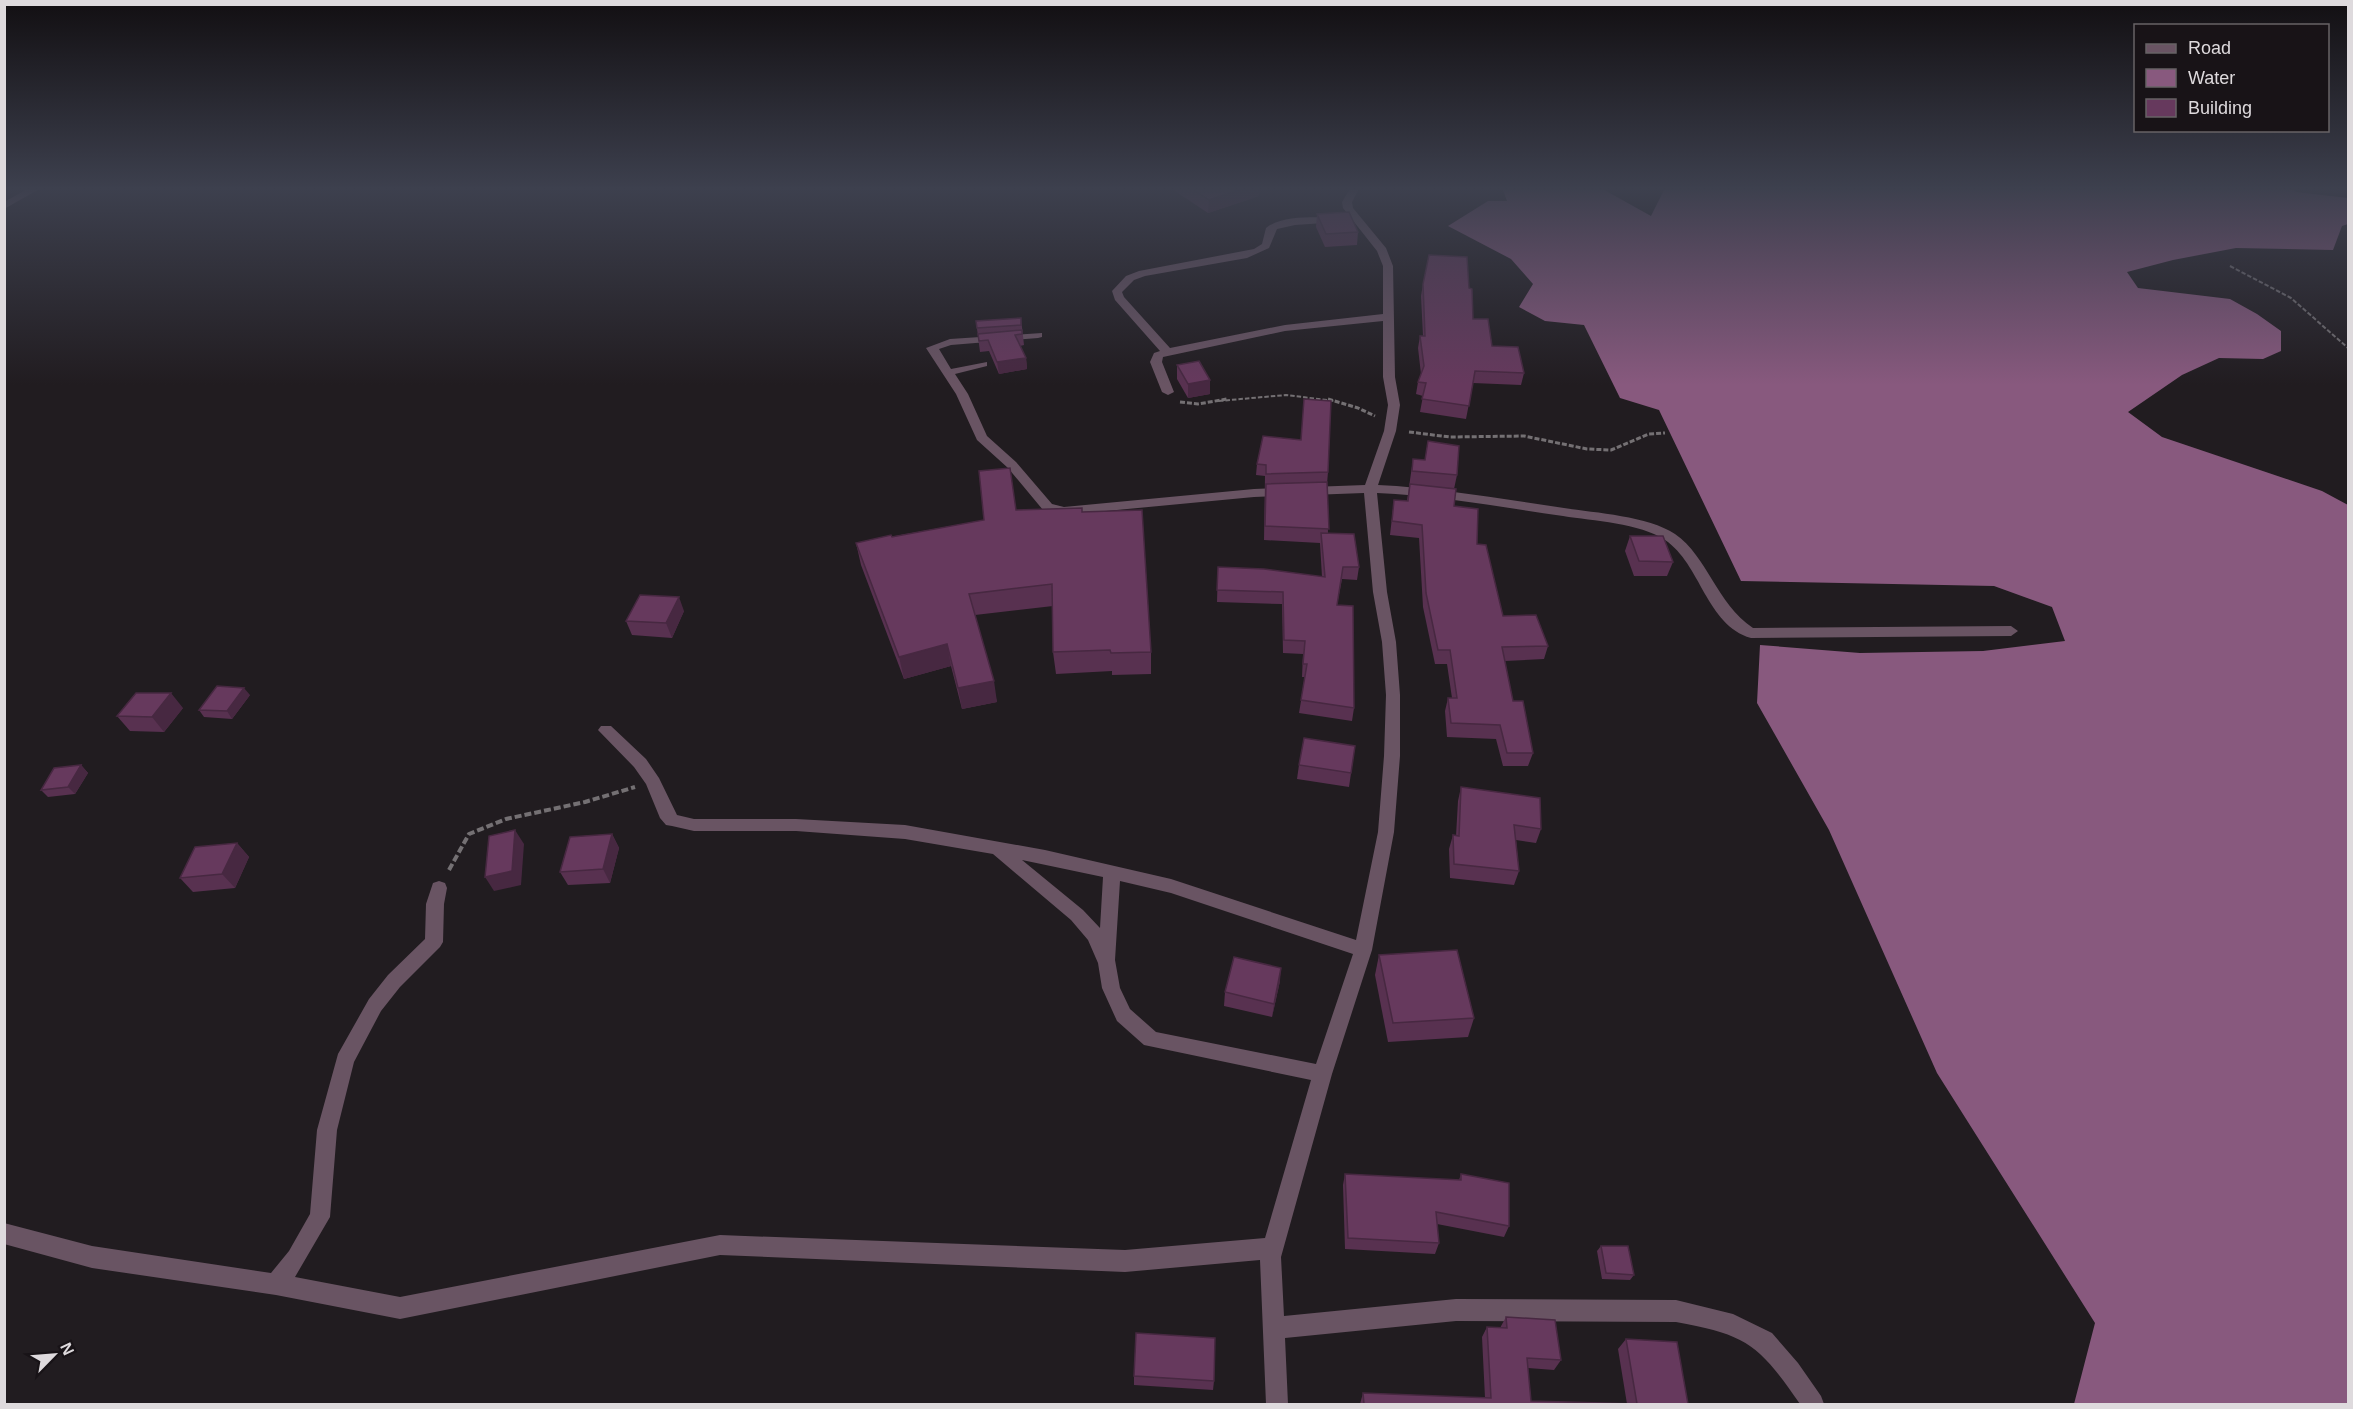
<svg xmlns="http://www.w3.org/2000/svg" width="2353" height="1409" font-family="Helvetica,sans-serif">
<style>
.water{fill:#88597e}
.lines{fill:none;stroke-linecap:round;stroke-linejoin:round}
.path-far2{stroke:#747073;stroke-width:2;stroke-dasharray:4.5 2;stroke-linecap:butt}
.path-far1{stroke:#747073;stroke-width:3;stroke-dasharray:5 2;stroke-linecap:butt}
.path{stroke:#747073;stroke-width:4;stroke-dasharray:7 3;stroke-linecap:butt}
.minor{fill:#695463;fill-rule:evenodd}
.wall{fill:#583150}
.shaded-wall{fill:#472841}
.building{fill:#66395d;stroke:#472841;stroke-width:1.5}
</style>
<rect width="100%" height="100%" fill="#211c20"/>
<path class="water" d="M 1502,187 L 1599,187 L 1651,216 L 1664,190 L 1673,187 L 2290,187 L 2296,192 L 2348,198 L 2348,224 L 2342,226 L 2333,250 L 2236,248 L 2173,260 L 2127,272 L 2138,288 L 2230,299 L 2257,314 L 2281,331 L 2281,351 L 2263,359 L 2219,358 L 2182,375 L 2128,412 L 2162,437 L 2322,491 L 2348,505 L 2348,1404 L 2074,1404 L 2095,1323 L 1937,1073 L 1829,830 L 1757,703 L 1760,645 L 1860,653 L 1983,651 L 2065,641 L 2052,607 L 1994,586 L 1741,581 L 1659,410 L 1620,398 L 1584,325 L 1545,321 L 1519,307 L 1533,284 L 1511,259 L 1448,226 L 1488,201 L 1507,201 Z"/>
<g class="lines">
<g class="path-far2">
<path d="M 2230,266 L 2291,298 L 2348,348"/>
<path d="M 1219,401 L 1286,395 L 1335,401"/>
</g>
<g class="path-far1">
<path d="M 1328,399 L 1358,408 L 1375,416"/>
<path d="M 1180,402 L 1198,404 L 1227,399"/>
<path d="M 1409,432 L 1450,437 L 1524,436 L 1587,449 L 1611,450 L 1649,434 L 1665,433"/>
</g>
<path class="path" d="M 449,870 L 469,834 L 506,819 L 585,802 L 635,787"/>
<g class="minor">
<path d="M 31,187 L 43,187 L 4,209 L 4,202 Z"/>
<path d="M 1351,187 L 1360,187 L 1352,202 L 1353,208 L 1386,248 L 1393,266 L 1395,377 L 1400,405 L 1396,431 L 1378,485 C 1440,488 1502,499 1564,508 C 1596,513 1648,516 1675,534 C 1708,557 1716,603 1753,628 L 2011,626 L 2018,631 L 2011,636 L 1751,638 C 1706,625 1701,564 1665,540 C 1640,523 1593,521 1563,516 C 1501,507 1440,496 1377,493 L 1387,592 L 1396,642 L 1400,695 L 1400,756 L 1394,832 L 1372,950 L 1332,1074 L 1281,1257 L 1284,1316 L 1456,1299 L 1676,1300 L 1733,1314 L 1772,1333 L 1798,1363 L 1821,1396 L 1824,1404 L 1800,1404 C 1759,1345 1748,1335 1676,1322 L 1456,1321 L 1285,1338 L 1288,1404 L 1266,1404 L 1260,1260 L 1125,1272 L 720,1255 L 400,1319 L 276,1295 L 92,1268 L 4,1244 L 4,1223 L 92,1246 L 271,1273 L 289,1251 L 310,1214 L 317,1130 L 338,1054 L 369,999 L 388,975 L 425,939 L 426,904 L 433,883 L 439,881 L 445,883 L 447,888 L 444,904 L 443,942 L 440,947 L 400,987 L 381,1011 L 354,1062 L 337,1130 L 330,1217 L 295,1277 L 400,1297 L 720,1235 L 1125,1250 L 1265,1238 L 1311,1080 L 1144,1045 L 1117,1021 L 1102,988 L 1098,963 L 1088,940 L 1071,920 L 993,854 L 905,839 L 796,831 L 694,831 L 672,826 L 666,825 L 660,818 L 646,784 L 634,767 L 598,730 L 601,726 L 611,726 L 646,759 L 659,778 L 677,815 L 694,819 L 796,819 L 905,825 L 1045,850 L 1171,879 L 1356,940 L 1378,832 L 1384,756 L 1386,695 L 1382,642 L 1373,592 L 1364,493 L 1254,497 L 1064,515 L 1043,510 L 1008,468 L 977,440 L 956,394 L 926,348 L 950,339 L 1042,333 L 1042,337 L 1038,338 L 951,345 L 939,349 L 951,369 L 987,362 L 987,366 L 955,374 L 968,394 L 987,436 L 1016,462 L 1052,504 L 1064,507 L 1254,489 L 1365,485 L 1384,431 L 1388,405 L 1383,377 L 1383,321 L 1285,331 L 1163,357 L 1162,362 L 1174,392 L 1168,395 L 1162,392 L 1150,362 L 1154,353 L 1160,351 L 1115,300 L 1112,291 L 1126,276 L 1139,271 L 1254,249 L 1262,244 L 1266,228 C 1283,214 1315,218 1335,217 L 1338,218 L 1338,222 L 1295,225 L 1277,229 L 1269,248 L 1247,258 L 1145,276 L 1134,280 L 1122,292 L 1124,297 L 1170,348 L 1285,325 L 1383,314 L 1383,266 L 1377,251 L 1343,208 L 1342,202 ZM 1022,860 L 1103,877 L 1100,928 L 1083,910 ZM 1120,881 L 1171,893 L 1353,954 L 1316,1064 L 1156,1032 L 1130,1009 L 1120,988 L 1115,960 Z"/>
</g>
</g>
<g class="wall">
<path d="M 1169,187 L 1260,187 L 1259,196 L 1208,213 Z"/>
<path d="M 1317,214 L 1358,232 L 1357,245 L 1325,247 L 1316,227 Z"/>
<path d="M 1423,284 L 1469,288 L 1473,319 L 1492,346 L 1524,373 L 1521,385 L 1473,383 L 1466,419 L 1420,412 L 1423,396 L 1416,394 L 1418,382 L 1421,374 L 1418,348 L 1420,336 L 1423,336 L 1421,296 Z"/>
<path d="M 1021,318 L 1024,345 L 1020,346 L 1026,358 L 1027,369 L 999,374 L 989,351 L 980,352 L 976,321 Z"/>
<path d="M 1177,365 L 1210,394 L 1188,398 L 1177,379 Z"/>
<path d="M 1413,459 L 1457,475 L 1454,489 L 1454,506 L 1477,544 L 1503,616 L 1548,646 L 1544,659 L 1505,661 L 1513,701 L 1533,753 L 1528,766 L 1503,766 L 1496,739 L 1447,737 L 1445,711 L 1448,698 L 1452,698 L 1447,664 L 1435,664 L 1423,607 L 1419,538 L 1390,535 L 1394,500 L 1407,501 Z"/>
<path d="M 1257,464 L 1328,472 L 1327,484 L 1328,533 L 1359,567 L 1357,580 L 1342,579 L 1337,605 L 1354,708 L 1352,721 L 1299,713 L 1305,677 L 1302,677 L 1303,654 L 1283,653 L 1282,604 L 1217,602 L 1218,567 L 1322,577 L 1320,543 L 1264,540 L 1265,476 L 1256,475 Z"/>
<path d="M 1016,510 L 1082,512 L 1151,652 L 1151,674 L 1112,675 L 1112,671 L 1056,674 L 1053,652 L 1053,606 L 975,615 L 997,702 L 962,709 L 951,666 L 904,679 L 861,565 L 856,543 L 984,520 Z"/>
<path d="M 1630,536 L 1673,562 L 1667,576 L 1634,576 L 1625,551 Z"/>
<path d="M 684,611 L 672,638 L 632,635 L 626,621 Z"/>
<path d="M 250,695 L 232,719 L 204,717 L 199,710 Z"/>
<path d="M 183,708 L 164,732 L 130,731 L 117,716 Z"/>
<path d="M 1355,746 L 1349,787 L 1297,779 L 1299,765 Z"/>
<path d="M 81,765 L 88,773 L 75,794 L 48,797 L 41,790 Z"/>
<path d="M 1461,787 L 1541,829 L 1536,843 L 1516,840 L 1519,871 L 1514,885 L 1450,878 L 1449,849 L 1453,835 L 1456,836 L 1458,801 Z"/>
<path d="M 612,834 L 619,848 L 610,883 L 568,885 L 560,872 Z"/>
<path d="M 237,843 L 249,857 L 235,888 L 193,892 L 180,878 Z"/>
<path d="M 1379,955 L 1474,1018 L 1468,1037 L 1388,1042 L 1375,975 Z"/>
<path d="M 1280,981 L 1272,1017 L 1224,1006 L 1225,992 Z"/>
<path d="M 1345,1174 L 1459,1180 L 1461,1174 L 1509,1226 L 1504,1237 L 1437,1224 L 1439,1243 L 1435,1254 L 1345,1249 L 1343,1185 Z"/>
<path d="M 1601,1246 L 1634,1275 L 1630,1280 L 1602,1279 L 1597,1251 Z"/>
<path d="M 1506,1317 L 1561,1360 L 1554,1370 L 1528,1368 L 1531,1401 L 1627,1404 L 1618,1349 L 1626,1339 L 1688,1404 L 1360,1404 L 1363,1393 L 1485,1398 L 1482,1337 L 1487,1327 L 1500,1328 Z"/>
<path d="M 1134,1376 L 1214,1381 L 1213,1390 L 1134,1385 Z"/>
</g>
<g class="shaded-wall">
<path d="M 1247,187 L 1260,187 L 1259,196 L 1208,213 L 1209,200 Z"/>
<path d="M 1026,358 L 1027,369 L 999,374 L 997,362 Z"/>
<path d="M 1210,380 L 1210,394 L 1188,398 L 1188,384 Z"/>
<path d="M 679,597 L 684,611 L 672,638 L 666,623 Z"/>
<path d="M 947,644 L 951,666 L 904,679 L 899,657 Z"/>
<path d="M 994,681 L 997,702 L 962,709 L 958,688 Z"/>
<path d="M 244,688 L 250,695 L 232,719 L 227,711 Z"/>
<path d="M 171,693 L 183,708 L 164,732 L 152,717 Z"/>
<path d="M 81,765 L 88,773 L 75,794 L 68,787 Z"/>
<path d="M 515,830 L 524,844 L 521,885 L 494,891 L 485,877 Z"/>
<path d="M 612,834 L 619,848 L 610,883 L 603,869 Z"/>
<path d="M 237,843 L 249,857 L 235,888 L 222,874 Z"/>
<path d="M 1281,968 L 1280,981 L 1272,1017 L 1274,1004 Z"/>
</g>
<g class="building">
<path d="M 1189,187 L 1247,187 L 1209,200 Z"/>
<path d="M 1349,212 L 1358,232 L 1326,234 L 1317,214 Z"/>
<path d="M 1429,255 L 1467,257 L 1469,288 L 1472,289 L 1473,319 L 1488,319 L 1492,346 L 1518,347 L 1524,373 L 1475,371 L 1469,406 L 1422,399 L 1426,383 L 1418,382 L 1424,366 L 1420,336 L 1425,336 L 1423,284 Z"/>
<path d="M 1021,318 L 1021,325 L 977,328 L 976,321 Z"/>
<path d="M 1022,330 L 1022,334 L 1015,335 L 1026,358 L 997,362 L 988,340 L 979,341 L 978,334 Z"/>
<path d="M 1199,361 L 1210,380 L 1188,384 L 1177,365 Z"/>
<path d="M 1304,399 L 1331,401 L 1328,472 L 1266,474 L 1266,465 L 1257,464 L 1263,436 L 1301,440 Z"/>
<path d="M 1428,441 L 1459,446 L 1457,475 L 1412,471 L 1413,459 L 1425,460 Z"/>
<path d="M 1010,468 L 1016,510 L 1082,508 L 1082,512 L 1142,510 L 1151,652 L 1111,653 L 1110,650 L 1053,652 L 1052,584 L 969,594 L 994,681 L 958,688 L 947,644 L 899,657 L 856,543 L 891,535 L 892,537 L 984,520 L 979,471 Z"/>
<path d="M 1327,482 L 1329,529 L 1265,526 L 1266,484 Z"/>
<path d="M 1410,484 L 1456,489 L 1454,506 L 1478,509 L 1477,544 L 1486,545 L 1503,616 L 1536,615 L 1548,646 L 1502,647 L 1513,701 L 1523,701 L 1533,753 L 1507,753 L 1500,725 L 1451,723 L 1448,698 L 1457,698 L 1450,650 L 1438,650 L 1426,593 L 1422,525 L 1392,521 L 1394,500 L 1408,501 Z"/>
<path d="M 1321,533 L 1354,534 L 1359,567 L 1343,567 L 1337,605 L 1353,606 L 1354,708 L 1301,700 L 1307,664 L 1303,664 L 1305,641 L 1284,640 L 1283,592 L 1217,590 L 1218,567 L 1264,569 L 1325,577 Z"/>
<path d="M 1630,536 L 1663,536 L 1673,562 L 1639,561 Z"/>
<path d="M 640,595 L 679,597 L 666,623 L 626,621 Z"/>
<path d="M 217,686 L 244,688 L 227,711 L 199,710 Z"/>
<path d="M 136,693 L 171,693 L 152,717 L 117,716 Z"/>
<path d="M 1304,738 L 1355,746 L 1351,773 L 1299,765 Z"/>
<path d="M 81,765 L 68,787 L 41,790 L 54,768 Z"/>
<path d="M 1461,787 L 1540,798 L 1541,829 L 1514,825 L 1519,871 L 1454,864 L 1453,835 L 1459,836 Z"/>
<path d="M 515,830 L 512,871 L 485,877 L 489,836 Z"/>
<path d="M 612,834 L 603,869 L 560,872 L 570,837 Z"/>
<path d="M 237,843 L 222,874 L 180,878 L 195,847 Z"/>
<path d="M 1457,950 L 1474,1018 L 1393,1023 L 1379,955 Z"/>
<path d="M 1234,957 L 1281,968 L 1274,1004 L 1225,992 Z"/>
<path d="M 1345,1174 L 1461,1180 L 1461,1174 L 1509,1183 L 1509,1226 L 1436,1212 L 1439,1243 L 1348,1238 Z"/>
<path d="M 1601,1246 L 1628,1246 L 1634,1275 L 1606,1273 Z"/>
<path d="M 1506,1317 L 1555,1320 L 1561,1360 L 1527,1358 L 1531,1401 L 1637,1404 L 1364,1404 L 1363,1393 L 1491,1398 L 1487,1327 L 1507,1328 Z"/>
<path d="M 1136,1333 L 1215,1338 L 1214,1381 L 1134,1376 Z"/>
<path d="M 1626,1339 L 1677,1342 L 1688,1404 L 1637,1404 Z"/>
</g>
<linearGradient id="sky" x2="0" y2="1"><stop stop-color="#120f12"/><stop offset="0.49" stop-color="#3d404e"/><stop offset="1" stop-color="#3d404e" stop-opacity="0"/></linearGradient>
<rect width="2353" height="385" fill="url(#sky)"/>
<rect width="2353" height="1409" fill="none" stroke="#dedadd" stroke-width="12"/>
<rect x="2134" y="24" width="195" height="108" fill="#181317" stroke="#676366" stroke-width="1.5"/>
<rect x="2146" y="44" width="30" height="9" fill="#695463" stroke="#676366" stroke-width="1.5"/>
<text x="2188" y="54" font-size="18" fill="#dedadd">Road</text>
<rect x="2146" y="69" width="30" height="18" fill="#88597e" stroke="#676366" stroke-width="1.5"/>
<text x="2188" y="84" font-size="18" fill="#dedadd">Water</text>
<rect x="2146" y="99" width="30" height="18" fill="#66395d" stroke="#676366" stroke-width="1.5"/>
<text x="2188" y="114" font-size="18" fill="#dedadd">Building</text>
<g transform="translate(54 1355) rotate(65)" stroke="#181317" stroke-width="4.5" paint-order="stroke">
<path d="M0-4.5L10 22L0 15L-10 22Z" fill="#dedadd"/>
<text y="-9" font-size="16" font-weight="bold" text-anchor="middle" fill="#dedadd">N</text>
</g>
</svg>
